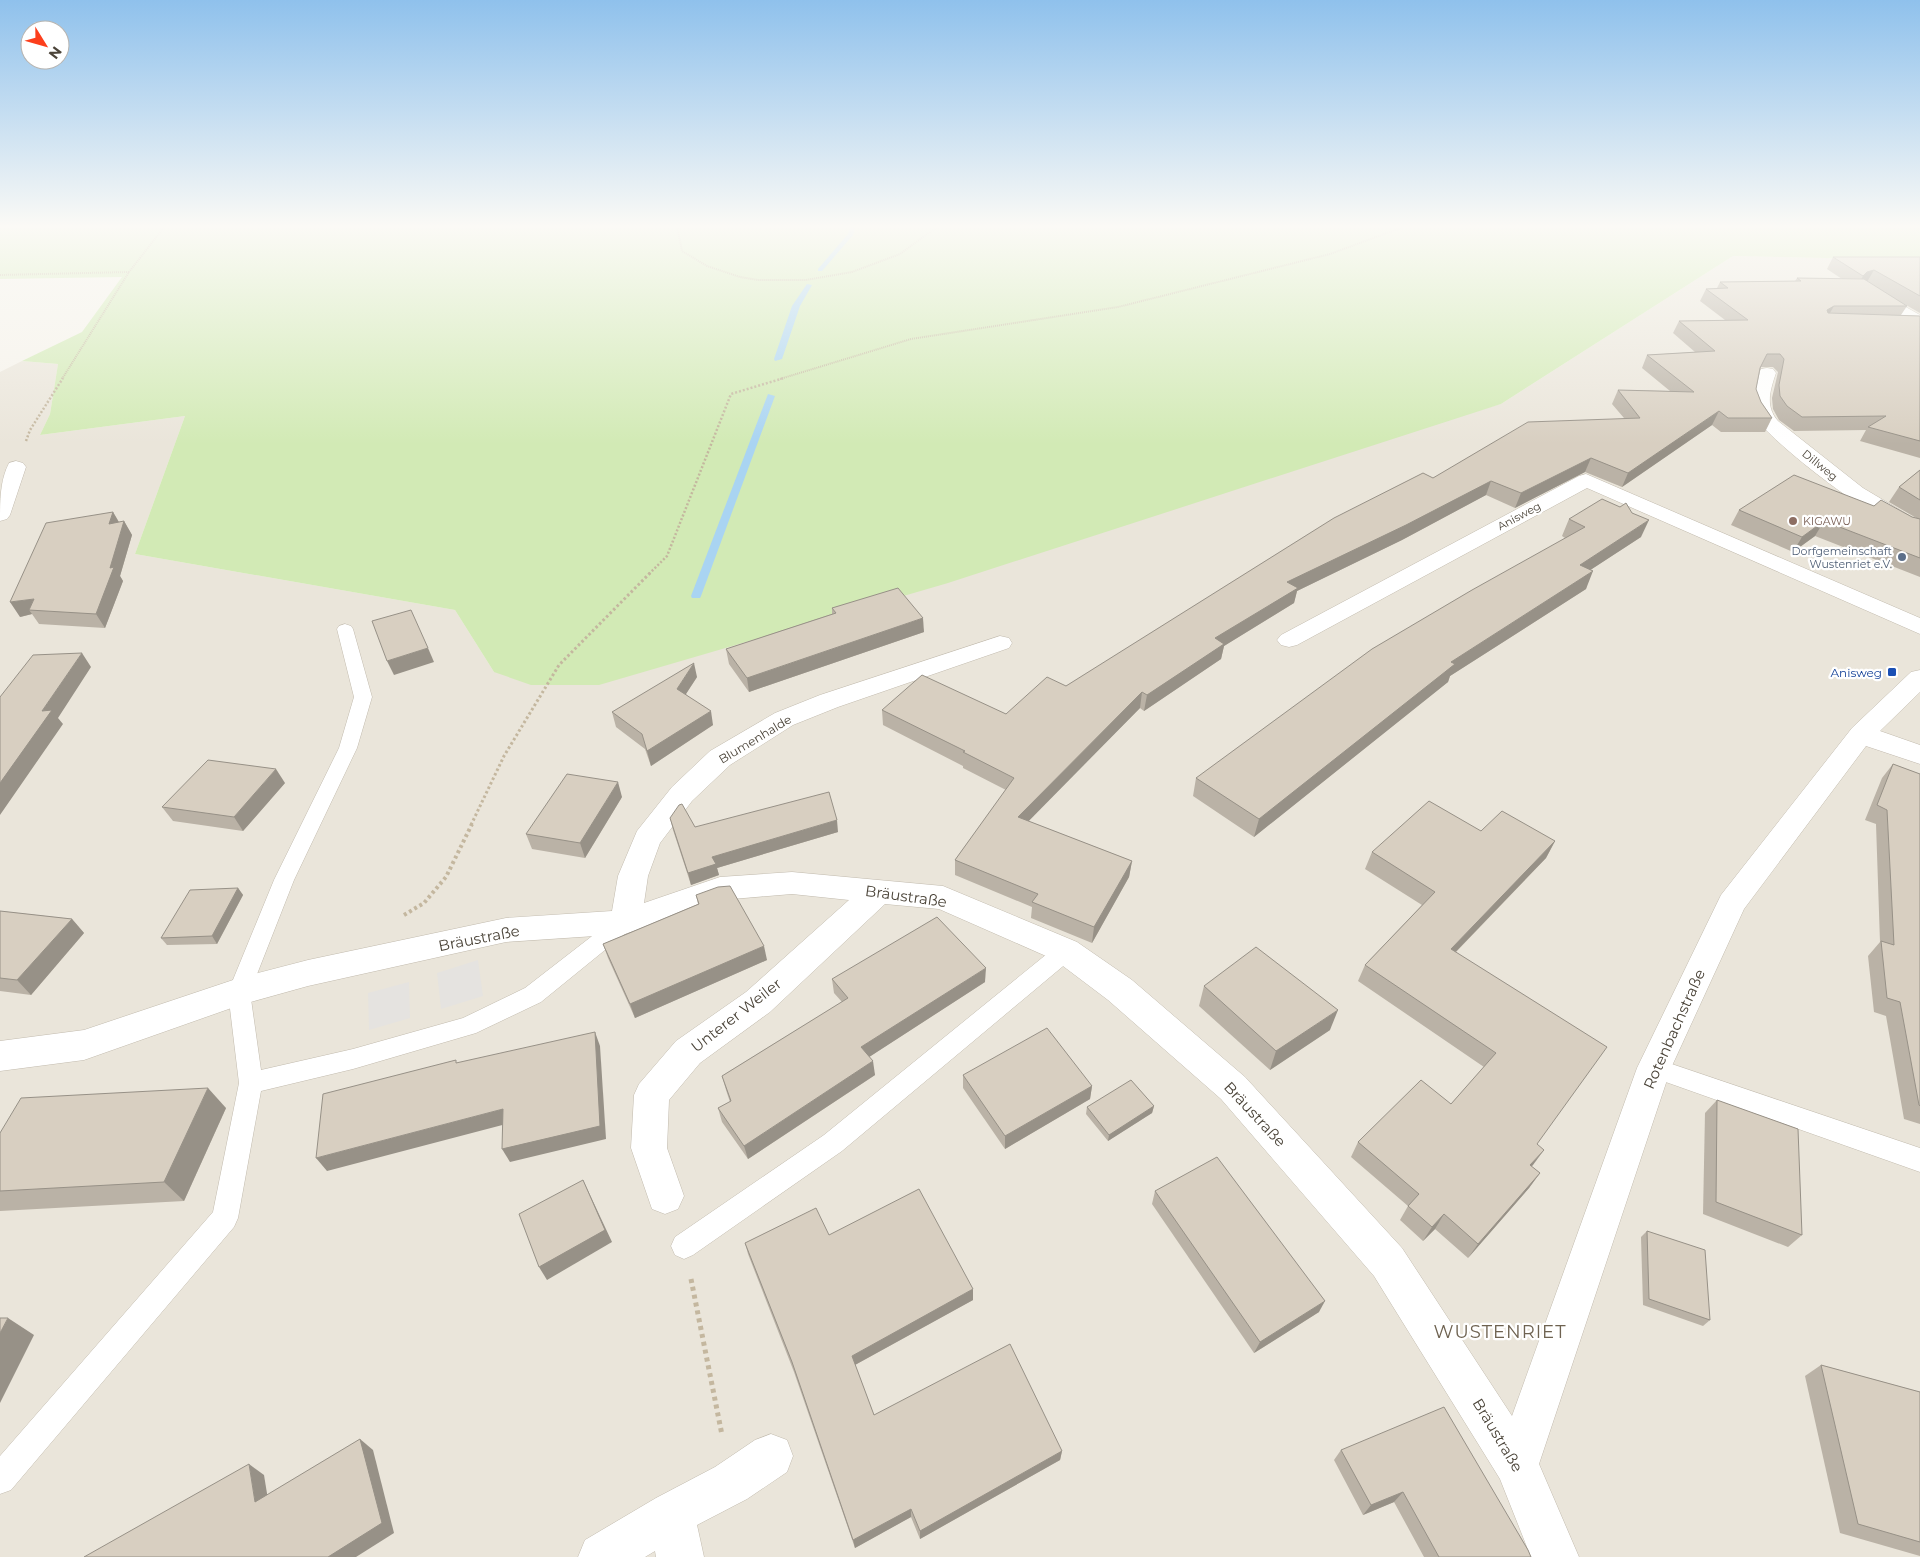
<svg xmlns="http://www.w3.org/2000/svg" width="1920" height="1557" font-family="Montserrat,sans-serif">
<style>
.residential{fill:#eae5da}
.green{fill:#d2eab5}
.parking{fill:#e5e3e0}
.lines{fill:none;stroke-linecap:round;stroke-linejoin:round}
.stream{fill:#a9d4f2;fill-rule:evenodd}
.lane-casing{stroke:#c2bbae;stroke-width:1}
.street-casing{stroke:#c2bbae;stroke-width:1}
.path-far4{stroke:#c4b79f;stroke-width:2;stroke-dasharray:1 1;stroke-linecap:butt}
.path-far3{stroke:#c4b79f;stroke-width:2.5;stroke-dasharray:2 2;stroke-linecap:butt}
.path-far2{stroke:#c4b79f;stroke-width:3;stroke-dasharray:2.5 2.5;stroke-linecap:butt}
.path-far1{stroke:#c4b79f;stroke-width:4;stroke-dasharray:3 3;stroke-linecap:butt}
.path{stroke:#c4b79f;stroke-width:5;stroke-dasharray:4 4;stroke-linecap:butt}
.lane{fill:#fff;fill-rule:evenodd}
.street{fill:#fff;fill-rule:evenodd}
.wall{fill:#bab2a6}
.shaded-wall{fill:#979187}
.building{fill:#d8cfc1;stroke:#979187}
.education-dot{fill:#8d6e63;stroke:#fff;stroke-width:2}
.service-dot{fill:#5c6f8a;stroke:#fff;stroke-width:2}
.transit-dot{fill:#1a4fb4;stroke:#fff;stroke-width:2}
.labels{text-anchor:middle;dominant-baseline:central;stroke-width:4.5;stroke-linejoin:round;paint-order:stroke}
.far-street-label{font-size:11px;fill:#4b4439;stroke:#fff}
.far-education-label{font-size:11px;fill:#785e54;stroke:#fff;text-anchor:start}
.far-service-label{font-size:11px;fill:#4e5e75;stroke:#fff;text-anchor:end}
.transit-label{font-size:12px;fill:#164399;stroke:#fff;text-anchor:end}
.street-label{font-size:12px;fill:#4b4439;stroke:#fff}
.near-street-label{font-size:15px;fill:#4b4439;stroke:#fff}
.near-quarter-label{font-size:18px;letter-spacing:1px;fill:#6e6250;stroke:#fff}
</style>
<rect width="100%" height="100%" fill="#f6f3ec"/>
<path class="residential" d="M 1733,256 L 1920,260 L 1920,1557 L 0,1557 L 0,372 L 22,361 L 58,364 L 50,414 L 40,435 L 185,416 L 135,554 L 455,610 L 494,672 L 1501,404 Z"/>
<path class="green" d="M 0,226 L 1920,226 L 1920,260 L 1733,256 L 1501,404 L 948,583 L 599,685 L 531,685 L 494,672 L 455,610 L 135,554 L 185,416 L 40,435 L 50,414 L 58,364 L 22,361 L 82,332 L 122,277 L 0,279 Z"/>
<g class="parking">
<path d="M 478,960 L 483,996 L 441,1009 L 437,973 Z"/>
<path d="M 409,982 L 410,1018 L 369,1030 L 368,993 Z"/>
</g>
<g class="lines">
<g class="stream">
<path d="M 850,226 L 856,226 L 853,235 L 822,271 L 818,271 L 818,269 L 848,234 Z"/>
<path d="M 807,284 L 812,285 L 800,306 L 782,359 L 775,361 L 774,359 L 792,306 Z"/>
<path d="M 768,394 L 775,396 L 701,596 L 700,598 L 692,598 L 691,596 Z"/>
</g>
<defs>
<g id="lane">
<path d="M 345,624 L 351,626 L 353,629 L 372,697 L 357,748 L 294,880 L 250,992 L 261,1070 L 353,1049 L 463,1018 L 525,988 L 618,916 L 625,914 L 632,916 L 636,922 L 632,928 L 541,1002 L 476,1033 L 353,1069 L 261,1091 L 238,1218 L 234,1227 L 11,1490 L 0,1494 L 0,1456 L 213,1212 L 239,1083 L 228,992 L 274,880 L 339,748 L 354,697 L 337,629 L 339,626 Z"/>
<path d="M 1066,942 L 1074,945 L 1077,951 L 1074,957 L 842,1151 L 693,1255 L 684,1259 L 675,1255 L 671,1246 L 675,1237 L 824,1135 L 1058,945 Z"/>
<path d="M 1654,1058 L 1920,1148 L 1920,1172 L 1646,1075 L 1642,1068 L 1646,1061 Z"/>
</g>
<g id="street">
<path d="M 1872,288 L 1920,315 L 1920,327 L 1914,325 L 1867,296 L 1864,293 L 1867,290 Z"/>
<path d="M 1767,368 L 1773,369 L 1776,373 C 1770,391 1765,406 1778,421 L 1863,488 L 1920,522 L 1920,536 C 1880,526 1795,460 1765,429 C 1747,408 1749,398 1758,373 L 1761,369 Z"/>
<path d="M 16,461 L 23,463 L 26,467 L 10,515 L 7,519 L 0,521 C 0,501 0,480 9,463 Z"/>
<path d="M 1586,474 L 1920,618 L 1920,634 L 1587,488 L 1297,645 L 1289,647 L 1281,645 L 1277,640 L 1281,635 L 1579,476 Z"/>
<path d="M 1000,636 L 1009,638 L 1012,643 L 1009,648 L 838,707 L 793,725 L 730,765 L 692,801 L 660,843 L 648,876 L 644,903 L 720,877 L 792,872 L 943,886 L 1077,942 L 1132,980 L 1245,1077 L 1402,1248 L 1512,1416 L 1637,1068 L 1721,895 L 1852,728 L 1911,672 L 1920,670 L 1920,692 L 1880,731 L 1920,745 L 1920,764 L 1866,746 L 1744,909 L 1671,1068 L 1539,1464 L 1579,1557 L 1531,1557 L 1500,1479 L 1374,1276 L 1221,1099 L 1108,1000 L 1055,960 L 939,909 L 885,904 L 770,1012 L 700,1063 L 669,1100 L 667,1148 L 684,1196 L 678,1209 L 665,1214 L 652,1209 L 631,1148 L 634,1095 L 639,1084 L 676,1041 L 746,992 L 849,900 L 792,894 L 721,900 L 625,934 L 506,942 L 308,986 L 240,1005 L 84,1060 L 0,1071 L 0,1041 L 84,1030 L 239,978 L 308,960 L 506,918 L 612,911 L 618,876 L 637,831 L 672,787 L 710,751 L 775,713 L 820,695 Z"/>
<path d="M 771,1434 L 787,1440 L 793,1456 L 787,1472 L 747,1499 L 697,1525 L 704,1557 L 656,1557 L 655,1551 L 645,1557 L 578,1557 L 585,1540 L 656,1498 L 715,1467 L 755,1440 Z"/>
</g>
</defs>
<use href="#lane" class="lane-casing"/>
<use href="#street" class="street-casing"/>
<g class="path-far4">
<path d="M 677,226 L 682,251 L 707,266 L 740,277 L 758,280 L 806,280 L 852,272 L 900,254 L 938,226"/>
<path d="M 0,275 L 129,272"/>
<path d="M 62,379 L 129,272 L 165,226"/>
<path d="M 780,379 L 911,339 L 1118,307 L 1330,254 L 1406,226"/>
</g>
<g class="path-far3">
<path d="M 26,441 L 30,430 L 63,378"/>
<path d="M 649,574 L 667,556 L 731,394 L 784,378"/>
</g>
<path class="path-far2" d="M 471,825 L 504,756 L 559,665 L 650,573"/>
<path class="path-far1" d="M 404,915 L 424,903 L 446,877 L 472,824"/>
<path class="path" d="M 691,1279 L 722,1435"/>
<use href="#lane" class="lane"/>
<use href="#street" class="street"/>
</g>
<g class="wall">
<path d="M 1833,257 L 1920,257 L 1920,313 L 1899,301 L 1907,306 L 1901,315 L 1920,316 L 1920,458 L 1860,441 L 1866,430 L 1794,431 L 1779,420 L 1773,409 L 1772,398 L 1778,372 L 1773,367 L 1761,367 L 1756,389 L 1761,402 L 1772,418 L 1765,432 L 1721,432 L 1712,425 L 1622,487 L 1585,472 L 1515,508 L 1486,495 L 1402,540 L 1297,591 L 1294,603 L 1224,646 L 1221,659 L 1144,711 L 1140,708 L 1028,821 L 1132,861 L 1129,877 L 1092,943 L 1031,918 L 1032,907 L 955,875 L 955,860 L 1006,790 L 963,768 L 963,766 L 883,725 L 882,710 L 1006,714 L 1066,686 L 1433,478 L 1624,418 L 1612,404 L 1618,390 L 1670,391 L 1642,368 L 1647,355 L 1695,352 L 1673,333 L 1679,321 L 1725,320 L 1700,301 L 1706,289 L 1717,288 L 1720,282 L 1795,281 L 1797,278 L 1842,279 L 1827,269 Z"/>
<path d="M 1920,470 L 1920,577 L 1815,536 L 1793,552 L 1731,525 L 1739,510 L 1874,506 L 1918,519 L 1889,502 L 1899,487 Z"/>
<path d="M 113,512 L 119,522 L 124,521 L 132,535 L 120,576 L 123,581 L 105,628 L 39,624 L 32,614 L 20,617 Z"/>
<path d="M 1569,519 L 1641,537 L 1590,570 L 1586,589 L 1450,676 L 1448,682 L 1254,837 L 1193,796 L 1196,778 L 1565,538 L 1562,536 Z"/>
<path d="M 832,608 L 924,632 L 749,692 L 729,664 L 726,649 L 832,614 Z"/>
<path d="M 697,677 L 686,694 L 713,725 L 651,766 L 645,749 L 616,727 L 612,712 Z"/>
<path d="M 1893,764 L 1920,774 L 1920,1124 L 1904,1119 L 1886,1016 L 1874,1012 L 1868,956 L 1880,942 L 1876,824 L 1865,820 L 1882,778 Z"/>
<path d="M 285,783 L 243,831 L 173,821 L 162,807 Z"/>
<path d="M 622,797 L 585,858 L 532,849 L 526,834 Z"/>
<path d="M 670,818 L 695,827 L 838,832 L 717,868 L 719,875 L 691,885 L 673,830 Z"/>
<path d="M 1481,831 L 1555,841 L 1546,858 L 1456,952 L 1537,1144 L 1531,1166 L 1540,1173 L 1529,1188 L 1468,1258 L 1435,1229 L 1423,1241 L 1400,1220 L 1408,1206 L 1351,1157 L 1358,1142 L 1451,1104 L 1484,1067 L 1358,981 L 1365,965 L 1422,905 L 1365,869 L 1372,852 Z"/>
<path d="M 238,888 L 243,895 L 217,944 L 167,945 L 161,938 Z"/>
<path d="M 696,895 L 767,960 L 635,1018 L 608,958 L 603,944 L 698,904 Z"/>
<path d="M 0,911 L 72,919 L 84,933 L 31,995 L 0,991 Z"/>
<path d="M 832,979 L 985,982 L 869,1057 L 875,1075 L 748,1159 L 722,1122 L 718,1108 L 730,1102 L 726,1090 L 722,1076 L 842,1002 L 834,993 Z"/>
<path d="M 1204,986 L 1330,1030 L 1270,1070 L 1199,1006 Z"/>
<path d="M 963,1075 L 1092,1086 L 1090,1099 L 1005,1149 L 963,1088 Z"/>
<path d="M 1717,1100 L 1802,1235 L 1788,1247 L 1703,1214 L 1705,1113 Z"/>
<path d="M 1154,1106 L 1152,1113 L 1108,1141 L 1086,1114 L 1087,1107 Z"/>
<path d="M 226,1108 L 184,1201 L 0,1211 L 0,1133 Z"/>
<path d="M 1155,1191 L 1319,1312 L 1254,1353 L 1152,1204 Z"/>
<path d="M 1647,1231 L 1710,1320 L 1703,1326 L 1643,1305 L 1641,1237 Z"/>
<path d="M 829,1235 L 973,1300 L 855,1365 L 874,1415 L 1062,1451 L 1060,1460 L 920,1539 L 911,1517 L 855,1548 L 794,1372 L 748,1254 L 745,1243 Z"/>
<path d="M 1821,1365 L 1920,1392 L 1920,1556 L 1840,1533 L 1805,1376 Z"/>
<path d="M 1341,1450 L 1531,1557 L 1424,1557 L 1394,1502 L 1363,1515 L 1334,1460 Z"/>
</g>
<g class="shaded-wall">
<path d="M 1874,270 L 1867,282 L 1856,288 L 1863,276 L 1867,272 Z"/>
<path d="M 1834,306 L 1827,318 L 1827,310 Z"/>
<path d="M 1719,411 L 1712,425 L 1622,487 L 1628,473 Z"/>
<path d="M 1591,458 L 1585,472 L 1515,508 L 1521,493 Z"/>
<path d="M 1491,481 L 1486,495 L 1402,540 L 1297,591 L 1294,603 L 1224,646 L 1221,659 L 1144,711 L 1147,695 L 1215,638 L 1287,582 Z"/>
<path d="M 113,512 L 121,526 L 109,524 Z"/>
<path d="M 1649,520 L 1641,537 L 1572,582 L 1580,565 Z"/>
<path d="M 124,521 L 132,535 L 120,576 L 123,581 L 105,628 L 96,614 Z"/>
<path d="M 1824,521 L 1815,536 L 1793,552 L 1802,537 Z"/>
<path d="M 1593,571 L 1586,589 L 1450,676 L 1448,682 L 1254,837 L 1259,819 L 1451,662 Z"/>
<path d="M 34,599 L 29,610 L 32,614 L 20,617 L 10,602 Z"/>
<path d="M 923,618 L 924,632 L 749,692 L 747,678 Z"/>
<path d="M 428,648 L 434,662 L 394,675 L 387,661 Z"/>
<path d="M 82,653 L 91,667 L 58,718 L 63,724 L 0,815 L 0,783 L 42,711 Z"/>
<path d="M 694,663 L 697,677 L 680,703 L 677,689 Z"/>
<path d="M 1142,692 L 1140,708 L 1017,833 L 1018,817 Z"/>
<path d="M 711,711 L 713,725 L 651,766 L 647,751 Z"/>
<path d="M 276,769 L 285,783 L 243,831 L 234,817 Z"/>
<path d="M 618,782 L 622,797 L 585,858 L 580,843 Z"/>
<path d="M 837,820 L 838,832 L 717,868 L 719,875 L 691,885 L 688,873 L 712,857 Z"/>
<path d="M 1555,841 L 1546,858 L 1443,965 L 1451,949 Z"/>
<path d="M 1132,861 L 1129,877 L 1092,943 L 1094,927 Z"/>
<path d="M 238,888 L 243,895 L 217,944 L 212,936 Z"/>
<path d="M 72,919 L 84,933 L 31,995 L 17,980 Z"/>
<path d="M 764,946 L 767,960 L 635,1018 L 630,1004 Z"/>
<path d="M 986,968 L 985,982 L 863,1061 L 861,1047 Z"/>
<path d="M 1338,1010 L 1330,1030 L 1270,1070 L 1276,1051 Z"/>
<path d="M 595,1032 L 600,1046 L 606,1139 L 510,1162 L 502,1149 Z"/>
<path d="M 873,1061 L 875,1075 L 748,1159 L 744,1146 Z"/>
<path d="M 1092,1086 L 1090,1099 L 1005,1149 L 1005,1136 Z"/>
<path d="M 208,1088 L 226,1108 L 184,1201 L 164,1182 Z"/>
<path d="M 1154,1106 L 1152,1113 L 1108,1141 L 1109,1135 Z"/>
<path d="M 503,1109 L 510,1123 L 327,1171 L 316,1158 Z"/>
<path d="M 1544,1150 L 1533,1165 L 1519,1180 L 1530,1165 Z"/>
<path d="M 1540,1173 L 1529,1188 L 1468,1258 L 1478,1244 Z"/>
<path d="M 583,1180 L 612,1242 L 547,1280 L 539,1267 Z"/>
<path d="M 1444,1214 L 1435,1229 L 1423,1241 L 1432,1227 Z"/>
<path d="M 973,1289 L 973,1300 L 853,1366 L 852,1356 Z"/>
<path d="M 1325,1301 L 1319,1312 L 1254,1353 L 1260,1342 Z"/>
<path d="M 8,1318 L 34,1335 L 0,1403 L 0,1333 Z"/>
<path d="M 360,1439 L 373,1450 L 394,1533 L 356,1557 L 328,1557 Z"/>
<path d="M 1062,1451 L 1060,1460 L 920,1539 L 920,1531 Z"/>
<path d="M 249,1464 L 264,1475 L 270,1512 L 255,1502 Z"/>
<path d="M 1403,1492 L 1394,1502 L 1363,1515 L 1371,1505 Z"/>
<path d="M 911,1509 L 911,1517 L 855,1548 L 853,1540 Z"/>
</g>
<g class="building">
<path d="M 1833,257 L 1920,257 L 1920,296 L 1874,270 L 1867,272 L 1863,276 Z"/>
<path d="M 1797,278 L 1864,279 L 1907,306 L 1834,306 L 1827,310 L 1828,313 L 1920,316 L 1920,441 L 1868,427 L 1886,416 L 1802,417 L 1787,406 L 1780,396 L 1779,385 L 1784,359 L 1780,354 L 1767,354 L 1760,368 L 1756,389 L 1761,402 L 1772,418 L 1728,418 L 1719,411 L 1628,473 L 1591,458 L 1521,493 L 1491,481 L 1406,525 L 1287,582 L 1298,588 L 1215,638 L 1224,644 L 1147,695 L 1142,692 L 1018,817 L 1132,861 L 1094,927 L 1032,902 L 1038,894 L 955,860 L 1014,778 L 963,752 L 965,751 L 882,710 L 922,675 L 1006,714 L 1047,677 L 1066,686 L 1334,518 L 1423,473 L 1433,478 L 1528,422 L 1640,418 L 1618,390 L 1694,392 L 1647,355 L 1715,351 L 1679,321 L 1748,320 L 1706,289 L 1728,288 L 1720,282 L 1801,281 Z"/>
<path d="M 1920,470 L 1920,500 L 1899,487 Z"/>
<path d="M 1794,475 L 1874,506 L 1881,500 L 1912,517 L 1920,519 L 1920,558 L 1824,521 L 1802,537 L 1739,510 Z"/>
<path d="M 1602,499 L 1620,507 L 1626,503 L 1632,513 L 1649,520 L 1580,565 L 1593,571 L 1451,662 L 1455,664 L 1259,819 L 1196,778 L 1372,649 L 1472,590 L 1585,527 L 1569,519 Z"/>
<path d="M 113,512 L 109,524 L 124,521 L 110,568 L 114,567 L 96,614 L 29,610 L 34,599 L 10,602 L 46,523 Z"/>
<path d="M 898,588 L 923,618 L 747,678 L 726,649 L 836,613 L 832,608 Z"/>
<path d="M 411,610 L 428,648 L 387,661 L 372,621 Z"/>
<path d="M 82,653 L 42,711 L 52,710 L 0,783 L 0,697 L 33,655 Z"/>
<path d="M 694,663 L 677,689 L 711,711 L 647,751 L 642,734 L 612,712 Z"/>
<path d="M 208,760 L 276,769 L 234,817 L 162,807 Z"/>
<path d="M 1893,764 L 1920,774 L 1920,1106 L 1919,1105 L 1900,1002 L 1887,998 L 1881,941 L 1894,945 L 1887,810 L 1877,805 Z"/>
<path d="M 567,774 L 618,782 L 580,843 L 526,834 Z"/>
<path d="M 829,792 L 837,820 L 712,857 L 716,864 L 688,873 L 670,818 L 679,805 L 682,804 L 695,827 Z"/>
<path d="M 1429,801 L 1481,831 L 1502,811 L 1555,841 L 1451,949 L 1607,1047 L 1537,1144 L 1544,1150 L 1530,1165 L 1540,1173 L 1478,1244 L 1444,1214 L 1432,1227 L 1408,1206 L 1419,1194 L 1358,1142 L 1421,1080 L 1451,1104 L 1496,1053 L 1365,965 L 1435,892 L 1372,852 Z"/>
<path d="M 730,886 L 764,946 L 630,1004 L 603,944 L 699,904 L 696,895 L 718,887 Z"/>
<path d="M 238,888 L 212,936 L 161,938 L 190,890 Z"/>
<path d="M 0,911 L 72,919 L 17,980 L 0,978 Z"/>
<path d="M 937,917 L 986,968 L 861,1047 L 873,1061 L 744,1146 L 718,1108 L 731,1101 L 722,1076 L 848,998 L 832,979 Z"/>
<path d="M 1256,947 L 1338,1010 L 1276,1051 L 1204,986 Z"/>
<path d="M 1047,1028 L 1092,1086 L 1005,1136 L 963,1075 Z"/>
<path d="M 595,1032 L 600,1126 L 502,1149 L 503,1109 L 316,1158 L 323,1094 L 456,1060 L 456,1063 Z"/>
<path d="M 1131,1080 L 1154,1106 L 1109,1135 L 1087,1107 Z"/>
<path d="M 208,1088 L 164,1182 L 0,1191 L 0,1133 L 21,1098 Z"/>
<path d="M 1717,1100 L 1798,1129 L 1802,1235 L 1716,1202 Z"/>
<path d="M 1217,1157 L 1325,1301 L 1260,1342 L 1155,1191 Z"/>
<path d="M 583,1180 L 605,1230 L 539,1267 L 519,1214 Z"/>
<path d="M 919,1189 L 973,1289 L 852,1356 L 874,1415 L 1010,1344 L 1062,1451 L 920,1531 L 911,1509 L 853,1540 L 792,1362 L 745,1243 L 816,1208 L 829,1235 Z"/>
<path d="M 1647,1231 L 1705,1250 L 1710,1320 L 1649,1299 Z"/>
<path d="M 0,1318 L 8,1318 L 0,1333 Z"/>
<path d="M 1821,1365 L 1920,1392 L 1920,1542 L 1858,1524 Z"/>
<path d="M 1444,1407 L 1528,1550 L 1531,1557 L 1439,1557 L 1403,1492 L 1371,1505 L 1341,1450 Z"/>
<path d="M 360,1439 L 382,1523 L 328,1557 L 84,1557 L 249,1464 L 255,1502 Z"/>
</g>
<linearGradient id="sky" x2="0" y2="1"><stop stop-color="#8fc1ec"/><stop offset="0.51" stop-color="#fbfaf6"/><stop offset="1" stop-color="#fbfaf6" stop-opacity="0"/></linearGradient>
<rect width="1920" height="444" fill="url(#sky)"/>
<circle class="education-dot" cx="1793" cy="521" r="5"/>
<circle class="service-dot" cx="1902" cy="557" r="5"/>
<rect class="transit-dot" x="1887" y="667" width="10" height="10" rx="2.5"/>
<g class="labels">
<g class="far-street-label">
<text transform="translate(1820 465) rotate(39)">Dillweg</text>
<text transform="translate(1519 516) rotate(-28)">Anisweg</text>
</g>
<g class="far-education-label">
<text x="1803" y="521">KIGAWU</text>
</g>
<g class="far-service-label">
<text x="1892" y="551">Dorfgemeinschaft<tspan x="1892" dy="13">Wustenriet e.V.</tspan></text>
</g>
<g class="transit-label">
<text x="1882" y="672">Anisweg</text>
</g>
<g class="street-label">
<text transform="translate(755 739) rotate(-31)">Blumenhalde</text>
</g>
<g class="near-street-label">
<text transform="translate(906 896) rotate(8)">Bräustraße</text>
<text transform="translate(479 938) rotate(-11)">Bräustraße</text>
<text transform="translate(736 1015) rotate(-38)">Unterer Weiler</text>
<text transform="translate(1674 1029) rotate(-66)">Rotenbachstraße</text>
<text transform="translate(1255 1114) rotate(47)">Bräustraße</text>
<text transform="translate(1498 1435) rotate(59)">Bräustraße</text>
</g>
<g class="near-quarter-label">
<text x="1500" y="1332">WUSTENRIET</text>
</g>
</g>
<g transform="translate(45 45) rotate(127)"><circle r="24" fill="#ffffff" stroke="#b7b4b0"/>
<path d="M0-4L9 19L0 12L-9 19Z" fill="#fc3f1d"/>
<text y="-8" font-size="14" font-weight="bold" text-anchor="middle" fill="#4b4439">N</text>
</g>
</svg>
